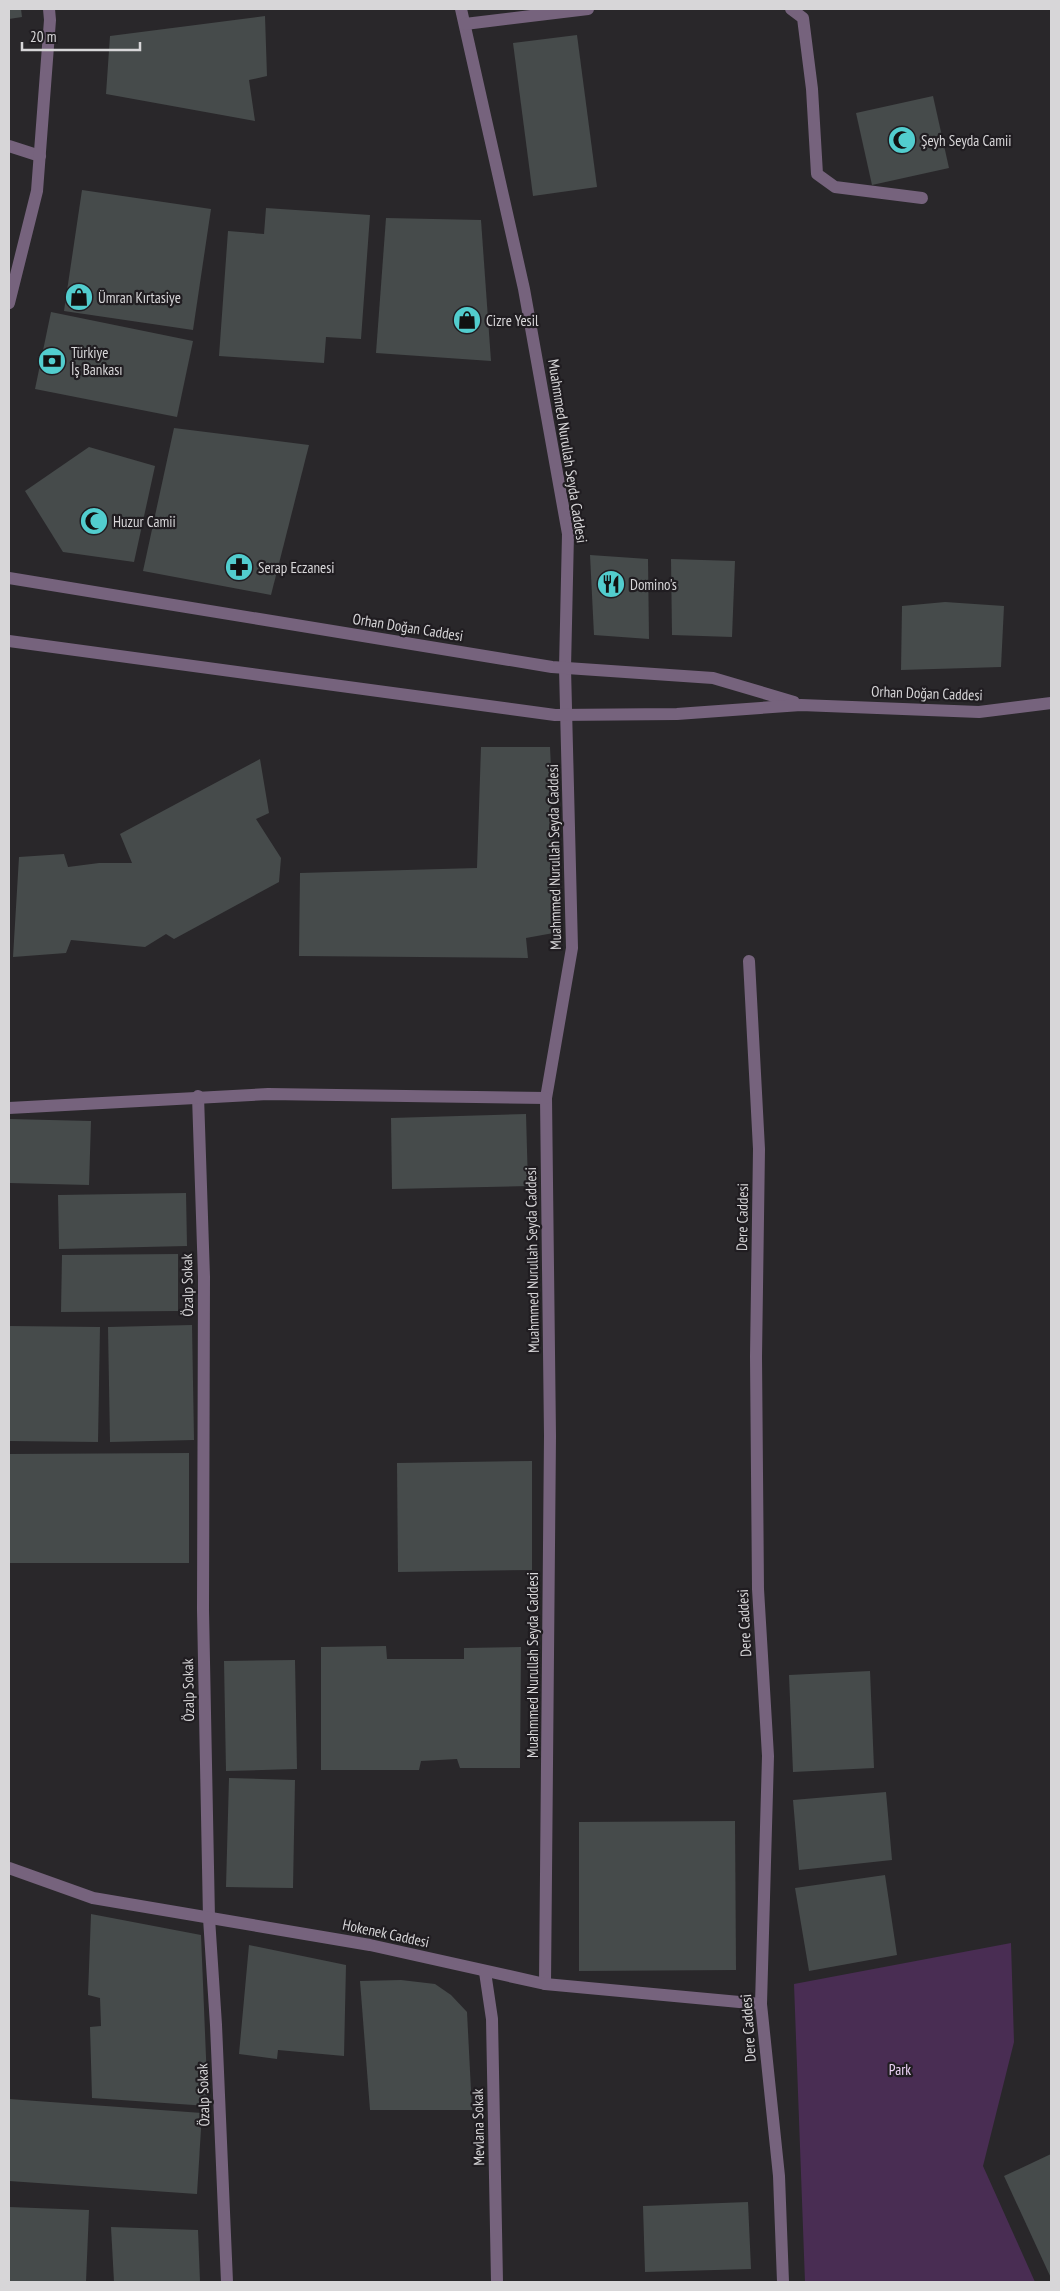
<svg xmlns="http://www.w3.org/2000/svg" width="1060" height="2291" font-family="'PT Sans Narrow',sans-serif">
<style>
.green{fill:#492d53}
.building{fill:#464b4b}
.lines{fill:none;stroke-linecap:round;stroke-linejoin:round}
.minor{stroke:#76637d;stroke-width:12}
.labels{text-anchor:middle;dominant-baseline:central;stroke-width:4.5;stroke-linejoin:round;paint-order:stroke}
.poi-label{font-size:15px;fill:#d7d6d8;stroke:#201d21;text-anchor:start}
.street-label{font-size:15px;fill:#d7d6d8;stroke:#201d21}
.park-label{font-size:15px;fill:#ecd3f5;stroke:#201d21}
</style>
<rect width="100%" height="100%" fill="#29272a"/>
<path class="green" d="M 1011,1943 L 1014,2042 L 983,2166 L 1035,2282 L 805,2282 L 794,1984 Z"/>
<g class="building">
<path d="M 9,9 L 21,9 L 22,17 L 9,19 Z"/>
<path d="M 265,16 L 267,76 L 249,80 L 255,121 L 106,94 L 110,36 Z"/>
<path d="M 577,35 L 597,187 L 533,196 L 513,43 Z"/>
<path d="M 933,96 L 949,168 L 872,185 L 856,113 Z"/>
<path d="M 82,190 L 211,209 L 193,330 L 64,311 Z"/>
<path d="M 266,208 L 370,215 L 361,339 L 326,337 L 324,363 L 219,356 L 228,231 L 264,234 Z"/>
<path d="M 386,218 L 481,220 L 491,361 L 376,353 Z"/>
<path d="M 51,312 L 193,341 L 177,417 L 35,389 Z"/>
<path d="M 174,428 L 309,445 L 271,595 L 143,571 Z"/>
<path d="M 89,447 L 155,466 L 134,562 L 63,552 L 25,491 Z"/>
<path d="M 590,555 L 648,559 L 649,639 L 594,635 Z"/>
<path d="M 671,559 L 735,561 L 732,637 L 672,635 Z"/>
<path d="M 945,602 L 1004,606 L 1001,667 L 901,670 L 902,606 Z"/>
<path d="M 481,747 L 550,747 L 559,932 L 526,938 L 528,958 L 299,956 L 300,873 L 477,868 Z"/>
<path d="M 260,759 L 269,813 L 256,819 L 281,858 L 279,882 L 174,939 L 166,934 L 145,947 L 71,940 L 66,953 L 13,957 L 19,857 L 64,854 L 68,867 L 99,863 L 132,863 L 120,834 Z"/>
<path d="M 526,1114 L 528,1186 L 392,1189 L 391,1118 Z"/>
<path d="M 9,1119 L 91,1121 L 89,1185 L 9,1183 Z"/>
<path d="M 186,1193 L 187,1246 L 59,1249 L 58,1195 Z"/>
<path d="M 178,1254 L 178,1311 L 61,1312 L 62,1255 Z"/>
<path d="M 192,1325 L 194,1440 L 110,1442 L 108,1327 Z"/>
<path d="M 9,1326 L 100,1327 L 98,1442 L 9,1441 Z"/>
<path d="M 189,1453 L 189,1563 L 9,1563 L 9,1454 Z"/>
<path d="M 532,1461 L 532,1570 L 398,1572 L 397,1463 Z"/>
<path d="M 386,1646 L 387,1659 L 464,1659 L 464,1648 L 521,1647 L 520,1768 L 460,1768 L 457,1759 L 421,1761 L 419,1770 L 321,1770 L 321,1647 Z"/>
<path d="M 295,1660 L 297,1769 L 226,1771 L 224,1661 Z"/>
<path d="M 870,1671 L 874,1768 L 793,1772 L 789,1675 Z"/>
<path d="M 229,1778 L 295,1780 L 293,1888 L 226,1887 Z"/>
<path d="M 886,1792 L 892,1860 L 799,1870 L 793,1800 Z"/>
<path d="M 735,1821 L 736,1970 L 579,1971 L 579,1822 Z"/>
<path d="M 885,1875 L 897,1955 L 809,1971 L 795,1888 Z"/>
<path d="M 91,1914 L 201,1935 L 208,2106 L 92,2098 L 90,2027 L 101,2026 L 100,1998 L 88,1995 Z"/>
<path d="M 249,1945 L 346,1965 L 344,2056 L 278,2050 L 277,2059 L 239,2054 Z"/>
<path d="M 401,1980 L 435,1984 L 451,1995 L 467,2012 L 472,2110 L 370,2110 L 360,1981 Z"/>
<path d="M 9,2099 L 202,2113 L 197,2194 L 9,2181 Z"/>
<path d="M 1051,2154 L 1051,2278 L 1004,2176 Z"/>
<path d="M 748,2202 L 751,2269 L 645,2272 L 643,2206 Z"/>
<path d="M 9,2207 L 89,2210 L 86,2282 L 9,2282 Z"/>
<path d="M 111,2227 L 198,2230 L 200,2282 L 114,2282 Z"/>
</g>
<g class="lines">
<g class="minor">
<path d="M 461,9 L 524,289 L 568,534 L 565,668 L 572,948 L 546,1098 L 550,1436 L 545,1984"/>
<path d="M 791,9 L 803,18 L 812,89 L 817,174 L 835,187 L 922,198"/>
<path d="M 465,24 L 588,9"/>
<path d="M 9,146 L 40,156"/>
<path d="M 9,303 L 37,191 L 50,20 L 49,9"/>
<path d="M 9,578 L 552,667 L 713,678 L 794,702"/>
<path d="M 9,641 L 555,715 L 677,714 L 801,705 L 979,712 L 1051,703"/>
<path d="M 749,961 L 759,1149 L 756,1357 L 758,1589 L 768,1756 L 761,2004 L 779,2176 L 783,2282"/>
<path d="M 198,1096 L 204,1277 L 203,1610 L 209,1918 L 216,2025 L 227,2282"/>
<path d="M 9,1108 L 268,1094 L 546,1098"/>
<path d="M 9,1868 L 93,1898 L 370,1945 L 545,1984 L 761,2004"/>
<path d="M 485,1972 L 492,2019 L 497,2282"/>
</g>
</g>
<defs>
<symbol id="mosque-disc" viewBox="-11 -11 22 22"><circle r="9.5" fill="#52cdce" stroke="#201d21"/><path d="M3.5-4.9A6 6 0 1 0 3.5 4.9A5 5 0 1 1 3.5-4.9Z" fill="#111"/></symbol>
<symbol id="shop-disc" viewBox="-11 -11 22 22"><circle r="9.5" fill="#52cdce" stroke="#201d21"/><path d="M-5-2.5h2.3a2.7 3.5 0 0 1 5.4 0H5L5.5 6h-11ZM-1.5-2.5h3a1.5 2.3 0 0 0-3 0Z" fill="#111"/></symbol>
<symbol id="bank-disc" viewBox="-11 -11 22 22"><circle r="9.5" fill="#52cdce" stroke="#201d21"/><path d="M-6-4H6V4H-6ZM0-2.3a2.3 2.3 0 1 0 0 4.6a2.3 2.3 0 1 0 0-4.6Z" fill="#111"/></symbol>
<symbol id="pharmacy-disc" viewBox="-11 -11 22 22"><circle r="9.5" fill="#52cdce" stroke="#201d21"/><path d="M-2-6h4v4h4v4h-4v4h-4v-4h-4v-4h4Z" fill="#111"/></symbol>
<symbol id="restaurant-disc" viewBox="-11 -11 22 22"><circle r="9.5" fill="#52cdce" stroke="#201d21"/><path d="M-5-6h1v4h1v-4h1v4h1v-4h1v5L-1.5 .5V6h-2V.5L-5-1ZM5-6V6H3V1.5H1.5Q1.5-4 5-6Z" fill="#111"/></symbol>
</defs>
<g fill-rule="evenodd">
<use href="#mosque-disc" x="886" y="124" width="32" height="32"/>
<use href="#shop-disc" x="63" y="281" width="32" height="32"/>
<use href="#shop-disc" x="451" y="304" width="32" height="32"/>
<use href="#bank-disc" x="36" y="345" width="32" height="32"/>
<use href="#mosque-disc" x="78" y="505" width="32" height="32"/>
<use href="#pharmacy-disc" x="223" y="551" width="32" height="32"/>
<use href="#restaurant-disc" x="595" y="568" width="32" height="32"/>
</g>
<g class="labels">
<g class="poi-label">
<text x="921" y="140">Şeyh Seyda Camii</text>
<text x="98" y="297">Ümran Kırtasiye</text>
<text x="486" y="320">Cizre Yesil</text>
<text x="71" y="352">Türkiye<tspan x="71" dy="17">İş Bankası</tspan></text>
<text x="113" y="521">Huzur Camii</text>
<text x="258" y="567">Serap Eczanesi</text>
<text x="630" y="584">Domino's</text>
</g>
<g class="street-label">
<text transform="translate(568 451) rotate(81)">Muahmmed Nurullah Seyda Caddesi</text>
<text transform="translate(408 627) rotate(9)">Orhan Doğan Caddesi</text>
<text transform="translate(927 693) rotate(2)">Orhan Doğan Caddesi</text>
<text transform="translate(554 857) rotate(-91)">Muahmmed Nurullah Seyda Caddesi</text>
<text transform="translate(742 1217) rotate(-89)">Dere Caddesi</text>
<text transform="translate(532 1260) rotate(-91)">Muahmmed Nurullah Seyda Caddesi</text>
<text transform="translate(187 1285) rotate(-91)">Özalp Sokak</text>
<text transform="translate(744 1623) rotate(-93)">Dere Caddesi</text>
<text transform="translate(532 1665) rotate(-90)">Muahmmed Nurullah Seyda Caddesi</text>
<text transform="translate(188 1690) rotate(-91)">Özalp Sokak</text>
<text transform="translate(386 1933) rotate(12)">Hokenek Caddesi</text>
<text transform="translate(748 2028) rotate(-94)">Dere Caddesi</text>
<text transform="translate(203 2095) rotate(-92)">Özalp Sokak</text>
<text transform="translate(478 2127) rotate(-91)">Mevlana Sokak</text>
</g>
<g class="park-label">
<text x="900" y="2069">Park</text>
</g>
</g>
<rect width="1060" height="2291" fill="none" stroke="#d7d6d8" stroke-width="20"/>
<path d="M22 42v8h118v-8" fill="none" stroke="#d7d6d8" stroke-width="2.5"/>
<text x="30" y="42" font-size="15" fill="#d7d6d8" stroke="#201d21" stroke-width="4" paint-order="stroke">20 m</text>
</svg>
